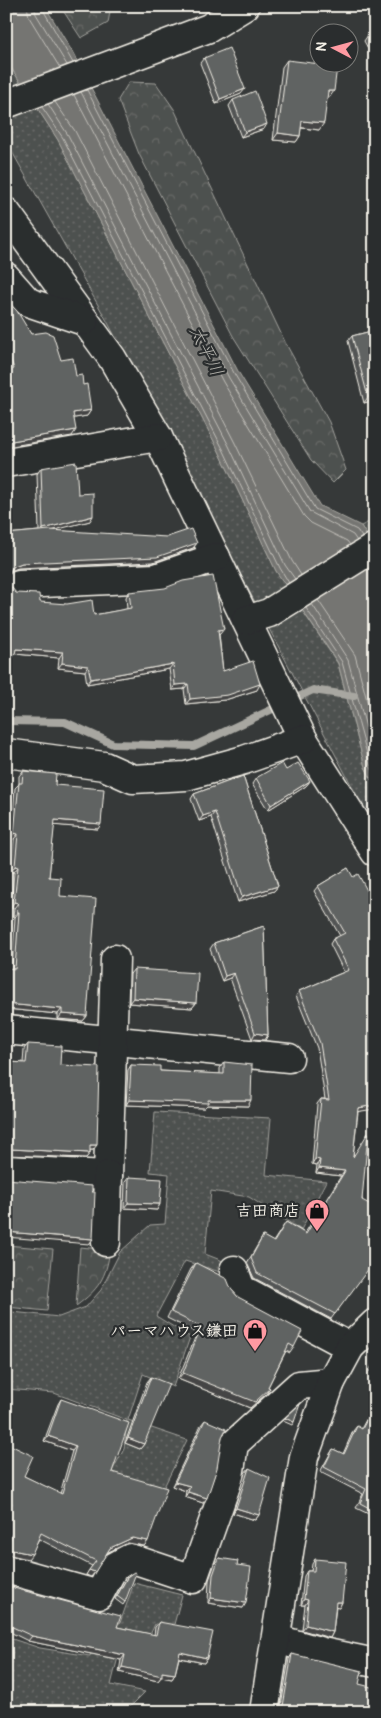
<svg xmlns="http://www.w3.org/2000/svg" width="381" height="1718" font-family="Pangolin,'Klee One',sans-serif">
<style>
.grass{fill:url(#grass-dots);stroke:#a1a19c}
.forest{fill:url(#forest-crowns);stroke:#a1a19c}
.water{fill:#757572;stroke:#a8a7a1}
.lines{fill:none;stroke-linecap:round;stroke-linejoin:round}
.shore{stroke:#c1bfb9;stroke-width:1}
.stream{stroke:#a8a7a1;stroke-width:8}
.minor-casing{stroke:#f4f1e8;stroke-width:31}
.minor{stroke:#2a2d2e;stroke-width:28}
.wall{fill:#535554;stroke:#f4f1e8}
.shaded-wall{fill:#444545;stroke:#f4f1e8}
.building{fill:#616362;stroke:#f4f1e8}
.labels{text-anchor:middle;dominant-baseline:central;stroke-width:4.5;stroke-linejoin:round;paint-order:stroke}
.poi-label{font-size:16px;font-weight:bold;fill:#f4f1e8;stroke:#2a2d2e;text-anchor:end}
.water-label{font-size:18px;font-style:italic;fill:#b4b3ad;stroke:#2a2d2e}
</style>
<defs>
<pattern id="grass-dots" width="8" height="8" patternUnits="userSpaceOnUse" patternTransform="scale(1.25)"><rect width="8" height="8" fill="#4e514f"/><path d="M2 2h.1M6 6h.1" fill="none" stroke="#686a68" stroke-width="1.8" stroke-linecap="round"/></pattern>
<pattern id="forest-crowns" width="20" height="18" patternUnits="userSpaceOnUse" patternTransform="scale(1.25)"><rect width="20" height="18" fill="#4e514f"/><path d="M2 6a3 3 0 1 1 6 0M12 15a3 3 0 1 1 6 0" fill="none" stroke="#686a68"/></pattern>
</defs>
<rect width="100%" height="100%" fill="#363939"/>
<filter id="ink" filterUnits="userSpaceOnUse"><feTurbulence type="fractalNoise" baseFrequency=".02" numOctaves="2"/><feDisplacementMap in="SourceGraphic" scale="10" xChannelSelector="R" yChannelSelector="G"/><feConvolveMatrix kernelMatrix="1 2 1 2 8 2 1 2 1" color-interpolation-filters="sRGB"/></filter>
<g filter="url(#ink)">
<g class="grass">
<path d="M 6,60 L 58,140 L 219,451 L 276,571 L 338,664 L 365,767 L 375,784 L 375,830 L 107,321 L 6,141 Z"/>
<path d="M 375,519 L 375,549 L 361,526 Z"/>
<path d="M 155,1112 L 271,1118 L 266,1175 L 326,1181 L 301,1230 L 249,1197 L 211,1191 L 205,1254 L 223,1261 L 220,1272 L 185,1261 L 156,1316 L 190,1337 L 173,1387 L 143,1374 L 128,1420 L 187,1440 L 161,1493 L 111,1473 L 124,1449 L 127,1420 L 54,1393 L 6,1389 L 12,1312 L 59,1317 L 86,1307 L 101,1290 L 120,1252 L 150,1225 L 165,1224 L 169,1174 L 150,1172 Z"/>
<path d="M 134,1583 L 182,1595 L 173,1628 L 155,1624 L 150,1635 L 125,1629 L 111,1685 L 145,1692 L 125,1712 L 6,1712 L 6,1637 L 40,1648 L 90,1656 L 98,1617 L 120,1623 Z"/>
</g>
<g class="forest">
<path d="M 60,6 L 111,6 L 108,23 L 81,38 Z"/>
<path d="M 129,82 L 156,83 L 174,109 L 286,344 L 329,422 L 346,470 L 333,483 L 311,460 L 233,336 L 139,154 L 118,100 Z"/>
<path d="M 6,1245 L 53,1249 L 47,1311 L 7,1307 L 6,1314 Z"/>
<path d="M 80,1247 L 110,1250 C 106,1278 99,1289 76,1306 Z"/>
</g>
<path class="water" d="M 6,6 L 45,6 L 73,53 L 239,373 L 320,506 L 361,526 L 375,549 L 375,786 L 365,767 L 338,663 L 276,571 L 219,451 L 58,140 L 6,60 Z"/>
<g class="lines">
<g class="shore">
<path d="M 27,6 L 29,17 L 60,68"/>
<path d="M 34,6 L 36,14 L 67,65"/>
<path d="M 41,6 L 73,63"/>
<path d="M 87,90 L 235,375 L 315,509 L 357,530 L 362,537"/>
<path d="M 81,92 L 229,378 L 310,512 L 353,535 L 357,541"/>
<path d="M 74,95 L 223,382 L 304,516 L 311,523 L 347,541 L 350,545"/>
<path d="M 55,102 L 75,131 L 235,443 L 292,561 L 301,575"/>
<path d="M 48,104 L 68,135 L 229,446 L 285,565 L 295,579"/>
<path d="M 42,107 L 63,138 L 223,449 L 280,568 L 289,583"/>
<path d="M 318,600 L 355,655 L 375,731"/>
<path d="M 312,604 L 348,660 L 375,761"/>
<path d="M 306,608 L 342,662 L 370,765 L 375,776"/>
</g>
<path class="stream" d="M 6,721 L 65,722 L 113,744 L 194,746 L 313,690 L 354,696"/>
<defs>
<g id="minor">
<path d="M 6,104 L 209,28 L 245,6"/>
<path d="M 6,212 L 112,358 L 158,437 L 303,739 L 375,852"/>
<path d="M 6,277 L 28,302 L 84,321"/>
<path d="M 6,463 L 158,437"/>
<path d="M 19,584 L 156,578 L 216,557"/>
<path d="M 246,620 L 269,613 L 375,547"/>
<path d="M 6,753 L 104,766 L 133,779 L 186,776 L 244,760 L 303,739"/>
<path d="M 6,1030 L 289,1058"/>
<path d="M 6,1170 L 108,1175 L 115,959"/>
<path d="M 106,1242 L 108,1175"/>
<path d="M 234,1270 L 241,1289 L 350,1347"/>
<path d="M 6,1569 L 99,1595 L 114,1567 L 130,1558 L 193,1579 L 229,1477 L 234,1444 L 299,1385 L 331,1382"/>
<path d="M 277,1639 L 322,1652 L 375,1663"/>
<path d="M 264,1712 L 304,1457 L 331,1382 L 350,1347 L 375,1323"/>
</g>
</defs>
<use href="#minor" class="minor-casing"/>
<use href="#minor" class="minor"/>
</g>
<g class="wall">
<path d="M 375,32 L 375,61 L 364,41 L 368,35 Z"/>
<path d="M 204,58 L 241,94 L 216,104 L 200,63 Z"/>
<path d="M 287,60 L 329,98 L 327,98 L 319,130 L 301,128 L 300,136 L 296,142 L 273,140 L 282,67 Z"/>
<path d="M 233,100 L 264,129 L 241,137 L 229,106 Z"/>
<path d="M 375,147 L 375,159 L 372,151 Z"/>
<path d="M 6,300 L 31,334 L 61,360 L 83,385 L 91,410 L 87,416 L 74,418 L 72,436 L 8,370 L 6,364 Z"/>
<path d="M 375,330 L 375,404 L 372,404 L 371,401 L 364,403 L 348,341 L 352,336 Z"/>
<path d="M 41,468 L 78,494 L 90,521 L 52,530 L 197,543 L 193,548 L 153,562 L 18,568 L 10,571 L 6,576 L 6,534 L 39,531 L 37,474 Z"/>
<path d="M 6,583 L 16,593 L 40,602 L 94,615 L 127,609 L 126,597 L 129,592 L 220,634 L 219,634 L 223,671 L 257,690 L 225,700 L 186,704 L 184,689 L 172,690 L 169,669 L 87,684 L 85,671 L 58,668 L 59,658 L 15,654 L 12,659 L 6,659 Z"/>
<path d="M 286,770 L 310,781 L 306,786 L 268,810 L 252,784 L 256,778 Z"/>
<path d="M 23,771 L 55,785 L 98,829 L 54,825 L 49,877 L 60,896 L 87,1016 L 83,1021 L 58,1019 L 58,1014 L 6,1009 L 6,972 L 8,968 L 12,969 L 15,917 L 13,917 L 14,908 L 11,908 L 14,872 L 11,872 L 14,839 L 11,839 L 15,788 L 19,784 L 19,776 Z"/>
<path d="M 243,776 L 278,886 L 274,891 L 238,902 L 211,817 L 199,821 L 191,799 L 194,794 Z"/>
<path d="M 348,868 L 358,1112 L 353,1156 L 375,1259 L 331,1319 L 254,1278 L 247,1263 L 263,1236 L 273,1242 L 286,1222 L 305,1233 L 341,1176 L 316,1173 L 317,1165 L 312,1164 L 317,1104 L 321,1099 L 325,1099 L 317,1048 L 296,996 L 299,991 L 344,972 L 330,944 L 333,939 L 340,936 L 314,891 L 318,886 Z"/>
<path d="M 264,926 L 268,1035 L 265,1040 L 252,1039 L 230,978 L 222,981 L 210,949 L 214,943 Z"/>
<path d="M 134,969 L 196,1003 L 192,1008 L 129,1003 L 130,974 Z"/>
<path d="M 28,1044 L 60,1065 L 93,1150 L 90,1150 L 90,1153 L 86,1158 L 6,1155 L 6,1066 L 9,1062 L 23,1063 L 24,1049 Z"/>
<path d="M 224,1062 L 248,1106 L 207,1105 L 204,1108 L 126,1105 L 128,1070 L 131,1065 L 160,1071 L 220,1074 L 220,1068 Z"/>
<path d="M 129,1177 L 160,1204 L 157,1210 L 124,1208 L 125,1182 Z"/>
<path d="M 196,1263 L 231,1289 L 238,1297 L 294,1347 L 290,1353 L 286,1351 L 268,1387 L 270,1388 L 266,1394 L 250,1408 L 178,1379 L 197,1333 L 167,1318 L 191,1269 Z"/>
<path d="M 375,1360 L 375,1374 L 369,1371 Z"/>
<path d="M 151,1377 L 144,1444 L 140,1449 L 125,1443 L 147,1382 Z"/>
<path d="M 61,1399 L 112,1472 L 148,1541 L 144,1546 L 128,1543 L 107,1553 L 91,1577 L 86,1575 L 92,1566 L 39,1539 L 28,1559 L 6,1554 L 6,1546 L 8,1541 L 6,1540 L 6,1514 L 9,1508 L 6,1507 L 6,1443 L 24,1476 L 60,1494 L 72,1451 L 44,1441 L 58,1404 Z"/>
<path d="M 375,1403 L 375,1517 L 356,1508 L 363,1494 L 320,1472 L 330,1454 L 333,1449 L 343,1454 L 353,1431 L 357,1426 L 361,1429 Z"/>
<path d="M 205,1420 L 222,1437 L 203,1503 L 185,1497 L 186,1491 L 172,1486 L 201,1425 Z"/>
<path d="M 249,1468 L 259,1515 L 255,1520 L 233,1513 L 245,1473 Z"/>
<path d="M 219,1558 L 237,1565 L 243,1608 L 208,1603 L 209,1580 L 215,1563 Z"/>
<path d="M 315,1559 L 342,1602 L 339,1608 L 336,1607 L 333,1632 L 330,1638 L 302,1630 L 305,1605 L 301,1605 L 304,1576 L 307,1571 L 311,1571 L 312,1564 Z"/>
<path d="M 128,1576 L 125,1602 L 123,1605 L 115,1599 Z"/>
<path d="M 6,1586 L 117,1627 L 154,1635 L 155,1627 L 159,1622 L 207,1658 L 204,1663 L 179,1658 L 175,1674 L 172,1679 L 161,1677 L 158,1681 L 119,1672 L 121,1660 L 28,1641 L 6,1630 Z"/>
<path d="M 292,1654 L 359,1684 L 375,1712 L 280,1712 L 289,1659 Z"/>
</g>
<g class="shaded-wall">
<path d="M 245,89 L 241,94 L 216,104 L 220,99 Z"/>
<path d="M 328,91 L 334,91 L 329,98 L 323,97 Z"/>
<path d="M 302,121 L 324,123 L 319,130 L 297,127 Z"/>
<path d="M 267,124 L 264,129 L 241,137 L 245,132 Z"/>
<path d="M 278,133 L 300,136 L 296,142 L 273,140 Z"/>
<path d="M 375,395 L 371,401 L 364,403 L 368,397 Z"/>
<path d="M 91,410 L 87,416 L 69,419 L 73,413 Z"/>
<path d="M 76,430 L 72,436 L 6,447 L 6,442 Z"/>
<path d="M 93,516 L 90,521 L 39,534 L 43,529 Z"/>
<path d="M 197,543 L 193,548 L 153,562 L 18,568 L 10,571 L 6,576 L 14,566 L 22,563 Z"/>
<path d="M 224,629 L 220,634 L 215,636 L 218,630 Z"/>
<path d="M 16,649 L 63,652 L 59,658 L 15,654 L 12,659 L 6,659 L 6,653 Z"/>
<path d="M 62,663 L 88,666 L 85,671 L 58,668 Z"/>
<path d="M 173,664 L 169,669 L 87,684 L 91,679 Z"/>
<path d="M 188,684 L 184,689 L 172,690 L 175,685 Z"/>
<path d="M 260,684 L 257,690 L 225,700 L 186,704 L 190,699 Z"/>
<path d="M 310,781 L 306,786 L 268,810 L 271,805 Z"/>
<path d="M 215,812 L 211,817 L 199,821 L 203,816 Z"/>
<path d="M 55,820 L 101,824 L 98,829 L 51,825 Z"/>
<path d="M 14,833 L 18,834 L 14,839 L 11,839 Z"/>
<path d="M 15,866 L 18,867 L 14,872 L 11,872 Z"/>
<path d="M 278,886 L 274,891 L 238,902 L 242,897 Z"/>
<path d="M 14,902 L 18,903 L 14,908 L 11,908 Z"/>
<path d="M 17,912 L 19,912 L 15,917 L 13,917 Z"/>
<path d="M 234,973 L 230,978 L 222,981 L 225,976 Z"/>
<path d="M 133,998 L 196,1003 L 192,1008 L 129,1003 Z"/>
<path d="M 6,1004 L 62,1009 L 58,1014 L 6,1009 Z"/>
<path d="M 62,1014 L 87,1016 L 83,1021 L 58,1019 Z"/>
<path d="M 255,1033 L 268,1035 L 265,1040 L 252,1039 Z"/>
<path d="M 129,1100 L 251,1100 L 248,1106 L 207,1105 L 204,1108 L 126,1105 Z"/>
<path d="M 375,1105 L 375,1109 L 355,1112 L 358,1108 Z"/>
<path d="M 90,1145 L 97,1145 L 93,1150 L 87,1150 Z"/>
<path d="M 10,1149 L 90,1153 L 86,1158 L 6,1155 L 6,1151 Z"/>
<path d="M 315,1159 L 320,1160 L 317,1165 L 312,1164 Z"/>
<path d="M 319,1168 L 345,1171 L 341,1176 L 316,1173 Z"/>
<path d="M 128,1203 L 160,1204 L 157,1210 L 124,1208 Z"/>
<path d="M 6,1232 L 93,1239 L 89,1244 L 6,1237 Z"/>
<path d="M 183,1373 L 270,1388 L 266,1394 L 250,1408 L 178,1379 Z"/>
<path d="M 285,1418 L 294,1422 L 292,1425 L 283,1421 Z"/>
<path d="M 48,1436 L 76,1446 L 72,1451 L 44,1441 Z"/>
<path d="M 128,1438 L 144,1444 L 140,1449 L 125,1443 Z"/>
<path d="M 175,1482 L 190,1486 L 186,1491 L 172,1486 Z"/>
<path d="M 188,1492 L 207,1498 L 203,1503 L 185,1497 Z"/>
<path d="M 236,1508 L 259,1515 L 255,1520 L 233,1513 Z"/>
<path d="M 132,1538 L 148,1541 L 144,1546 L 128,1543 L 106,1553 L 110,1548 Z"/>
<path d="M 6,1549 L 7,1549 L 32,1554 L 28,1559 L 6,1554 Z"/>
<path d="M 89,1570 L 95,1572 L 91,1577 L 86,1575 Z"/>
<path d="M 211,1598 L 246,1603 L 243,1608 L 208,1603 Z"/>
<path d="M 304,1599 L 308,1600 L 305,1605 L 301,1605 Z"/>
<path d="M 336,1602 L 342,1602 L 339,1608 L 333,1607 Z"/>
<path d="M 306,1625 L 333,1632 L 330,1638 L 302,1630 Z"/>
<path d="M 32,1636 L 125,1655 L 121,1660 L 28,1641 Z"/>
<path d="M 180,1652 L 207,1658 L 204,1663 L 176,1657 Z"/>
<path d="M 122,1667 L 162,1672 L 175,1674 L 172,1679 L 161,1677 L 158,1681 L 119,1672 Z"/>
</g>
<g class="building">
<path d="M 375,32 L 375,49 L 368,35 Z"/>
<path d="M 229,48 L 245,89 L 220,99 L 204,58 Z"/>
<path d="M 287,60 L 337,66 L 334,91 L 328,91 L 324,123 L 302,121 L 300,136 L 278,133 Z"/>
<path d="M 255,91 L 267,124 L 245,132 L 233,100 Z"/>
<path d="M 6,300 L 17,311 L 31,334 L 46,332 L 53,335 L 61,360 L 73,358 L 76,376 L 82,375 L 83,385 L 87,384 L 91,410 L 73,413 L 76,430 L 6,442 L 6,371 L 14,369 L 6,346 Z"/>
<path d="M 375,330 L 375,395 L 368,397 L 352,336 Z"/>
<path d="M 76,462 L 78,494 L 93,493 L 93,516 L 43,529 L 41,468 Z"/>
<path d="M 191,529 L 197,543 L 157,557 L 22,563 L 14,566 L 8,573 L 6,547 L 6,534 L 50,530 L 167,537 Z"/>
<path d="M 213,576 L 224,629 L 218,630 L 223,671 L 253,661 L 260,684 L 228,695 L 190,699 L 188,684 L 175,685 L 173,664 L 91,679 L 88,666 L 62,663 L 63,652 L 16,649 L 15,654 L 6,653 L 6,583 L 8,583 L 16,593 L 39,594 L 40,602 L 67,604 L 92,600 L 94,615 L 131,608 L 129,592 L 165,588 L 183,581 Z"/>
<path d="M 282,763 L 286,770 L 298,763 L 310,781 L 271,805 L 256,778 Z"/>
<path d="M 23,771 L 56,774 L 55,785 L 104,789 L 101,824 L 55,820 L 49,877 L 61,878 L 60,896 L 96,899 L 87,1016 L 62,1014 L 62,1009 L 6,1004 L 8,968 L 15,969 L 19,912 L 17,912 L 18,903 L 14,902 L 18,867 L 15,866 L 18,834 L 14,833 L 19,783 L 22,783 Z"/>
<path d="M 243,776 L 278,886 L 242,897 L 215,812 L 203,816 L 194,794 Z"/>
<path d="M 348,868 L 353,877 L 358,874 L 375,905 L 375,1105 L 358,1108 L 353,1157 L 368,1133 L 362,1200 L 375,1207 L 375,1259 L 370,1267 L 335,1314 L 257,1273 L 251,1258 L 263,1236 L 274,1242 L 286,1222 L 306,1234 L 345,1171 L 319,1168 L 320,1160 L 315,1159 L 321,1099 L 329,1100 L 320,1043 L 299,991 L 349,970 L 333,939 L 345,933 L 318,886 Z"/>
<path d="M 264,926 L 268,1035 L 255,1033 L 234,973 L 225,976 L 214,943 Z"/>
<path d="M 134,969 L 198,973 L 196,1003 L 133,998 Z"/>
<path d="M 28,1044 L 61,1046 L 60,1065 L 99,1067 L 97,1145 L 90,1145 L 90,1153 L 10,1149 L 6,1151 L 6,1091 L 9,1062 L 26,1063 Z"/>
<path d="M 224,1062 L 252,1065 L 251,1100 L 208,1100 L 208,1103 L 129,1100 L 131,1065 L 160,1066 L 160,1071 L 224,1074 Z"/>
<path d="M 129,1177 L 162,1179 L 160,1204 L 128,1203 Z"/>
<path d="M 6,1179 L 92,1186 L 92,1192 L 95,1192 L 93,1239 L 6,1232 Z"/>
<path d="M 196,1263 L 227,1279 L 231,1289 L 238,1297 L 302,1331 L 294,1347 L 289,1344 L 268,1387 L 270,1388 L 255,1402 L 183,1373 L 201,1327 L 171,1312 Z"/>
<path d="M 151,1377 L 169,1384 L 144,1444 L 128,1438 Z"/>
<path d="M 61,1399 L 129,1423 L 112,1472 L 167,1488 L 148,1541 L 132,1538 L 110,1548 L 95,1572 L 89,1570 L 96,1561 L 41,1533 L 32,1554 L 7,1549 L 12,1536 L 6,1533 L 6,1517 L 12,1503 L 6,1500 L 6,1443 L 33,1456 L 24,1476 L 62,1494 L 76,1446 L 48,1436 Z"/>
<path d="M 300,1404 L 294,1422 L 285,1418 Z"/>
<path d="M 375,1404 L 375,1511 L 360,1503 L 366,1489 L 324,1467 L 333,1449 L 344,1454 L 357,1426 L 362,1429 Z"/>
<path d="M 205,1420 L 226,1429 L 222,1437 L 217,1468 L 207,1498 L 188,1492 L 190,1486 L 175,1482 Z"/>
<path d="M 249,1468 L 270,1478 L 259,1515 L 236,1508 Z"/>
<path d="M 219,1558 L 238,1561 L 237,1565 L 251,1567 L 246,1603 L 211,1598 L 213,1575 Z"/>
<path d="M 315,1559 L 346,1562 L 342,1602 L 336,1602 L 333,1632 L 306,1625 L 308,1600 L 304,1599 L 307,1571 L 314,1571 Z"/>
<path d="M 134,1572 L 136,1573 L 125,1602 L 117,1596 L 128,1576 Z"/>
<path d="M 6,1586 L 121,1616 L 117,1627 L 156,1635 L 159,1622 L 213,1632 L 207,1658 L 180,1652 L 175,1674 L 162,1672 L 162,1676 L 122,1667 L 125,1655 L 32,1636 L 6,1624 Z"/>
<path d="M 292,1654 L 362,1671 L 359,1684 L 375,1688 L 375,1712 L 282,1712 Z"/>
</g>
</g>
<defs>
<symbol id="shop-pin" viewBox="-11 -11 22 30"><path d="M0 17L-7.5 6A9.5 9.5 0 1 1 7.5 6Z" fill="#ff9aa2" stroke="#2a2d2e"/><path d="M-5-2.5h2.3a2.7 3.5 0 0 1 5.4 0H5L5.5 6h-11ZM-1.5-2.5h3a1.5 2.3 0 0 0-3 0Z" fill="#111"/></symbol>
</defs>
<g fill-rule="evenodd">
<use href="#shop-pin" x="303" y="1197" width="28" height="38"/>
<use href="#shop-pin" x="241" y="1317" width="28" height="38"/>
</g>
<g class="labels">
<g class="poi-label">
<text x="300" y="1211">吉田商店</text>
<text x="238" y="1331">パーマハウス鎌田</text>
</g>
<g class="water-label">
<text transform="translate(206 351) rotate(64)">太平川</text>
</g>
</g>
<rect width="381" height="1718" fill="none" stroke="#2a2d2e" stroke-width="25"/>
<rect x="12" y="12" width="356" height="1693" fill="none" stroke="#f4f1e8" stroke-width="2" filter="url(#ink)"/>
<g transform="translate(334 48) rotate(276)"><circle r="24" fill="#2a2d2e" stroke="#7b7b78"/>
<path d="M0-4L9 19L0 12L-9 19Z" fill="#ff9aa2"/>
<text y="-8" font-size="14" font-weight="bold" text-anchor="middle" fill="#f4f1e8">N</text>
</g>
</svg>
